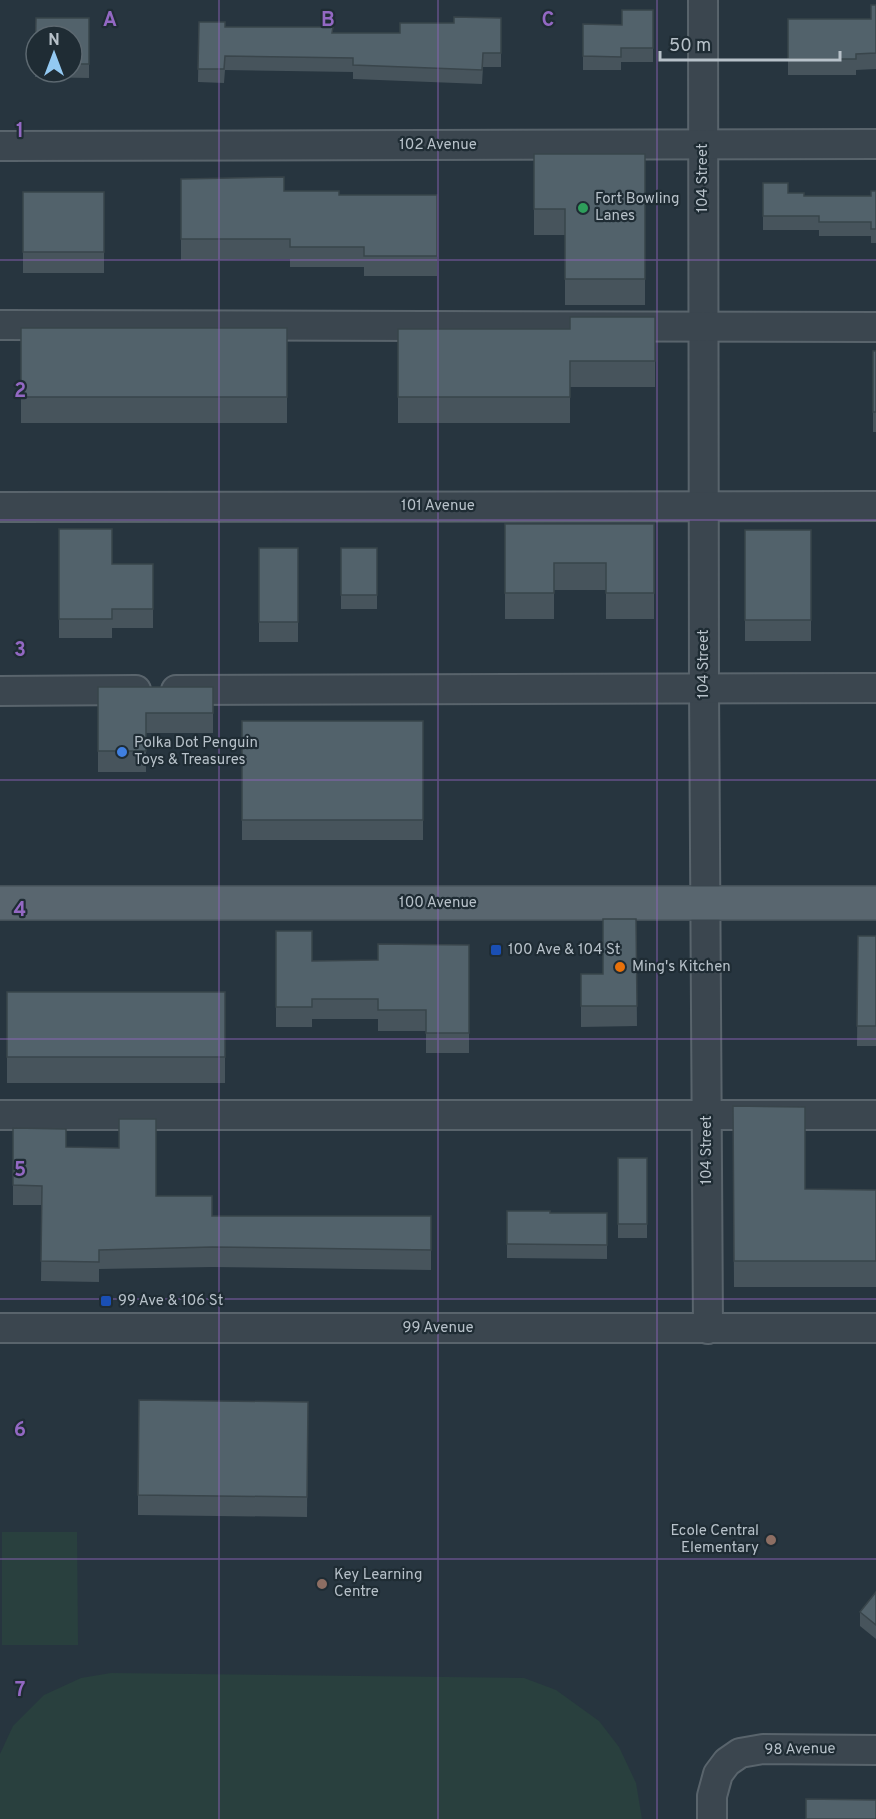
<svg xmlns="http://www.w3.org/2000/svg" width="876" height="1819" font-family="Overpass,sans-serif">
<style>
.green{fill:#29403e}
.lines{fill:none;stroke-linecap:round;stroke-linejoin:round}
.minor-casing{stroke:#59646c;stroke-width:32}
.major-casing{stroke:#445058;stroke-width:36}
.minor{stroke:#3b464f;stroke-width:28}
.major{stroke:#59666f;stroke-width:33}
.wall{fill:#47545c;fill-rule:evenodd}
.building{fill:#52626b;stroke:#39454b;stroke-width:1.5}
.grid{fill:none;stroke:#9368c3;stroke-width:1.5;stroke-opacity:0.55}
.leisure-dot{fill:#2e9e5b;stroke:#1f2c34;stroke-width:2}
.shop-dot{fill:#3f7fe0;stroke:#1f2c34;stroke-width:2}
.transit-dot{fill:#1a4fb4;stroke:#1f2c34;stroke-width:2}
.food-dot{fill:#e8710a;stroke:#1f2c34;stroke-width:2}
.education-dot{fill:#8d6e63;stroke:#1f2c34;stroke-width:2}
.labels{text-anchor:middle;dominant-baseline:central;stroke-width:4.5;stroke-linejoin:round;paint-order:stroke}
.street-label{font-size:15px;fill:#b7c1c9;stroke:#1f2c34}
.poi-label{font-size:15px;fill:#b7c1c9;stroke:#1f2c34;text-anchor:start}
.grid-label{font-size:20px;text-anchor:middle;font-weight:bold;fill:#9368c3;stroke:#1f2c34;stroke-width:4.5;stroke-linejoin:round;paint-order:stroke}
</style>
<rect width="100%" height="100%" fill="#27353f"/>
<g class="green">
<path d="M 77,1532 L 78,1645 L 2,1645 L 2,1532 Z"/>
<path d="M 111,1673 L 524,1678 L 556,1690 L 599,1721 L 619,1747 L 636,1783 L 642,1819 L 0,1819 L 0,1754 L 13,1726 L 44,1695 L 81,1678 Z"/>
</g>
<g class="lines">
<defs>
<g id="minor">
<path d="M 703,0 L 704,688 L 708,1329"/>
<path d="M 0,146 L 876,144"/>
<path d="M 0,325 L 876,327"/>
<path d="M 0,507 L 876,506"/>
<path d="M 176,690 L 876,688"/>
<path d="M 0,691 L 136,690"/>
<path d="M 0,1115 L 876,1115"/>
<path d="M 0,1328 L 876,1328"/>
<path d="M 712,1819 L 712,1796 L 718,1774 L 727,1762 L 740,1753 L 763,1749 L 876,1750"/>
</g>
<path id="major" d="M 0,903 L 876,903"/>
</defs>
<use href="#minor" class="minor-casing"/>
<use href="#major" class="major-casing"/>
<use href="#minor" class="minor"/>
<use href="#major" class="major"/>
</g>
<g class="wall">
<path d="M 876,5 L 876,69 L 856,70 L 856,75 L 788,75 L 788,19 L 871,19 Z"/>
<path d="M 653,10 L 653,62 L 621,62 L 621,70 L 583,70 L 583,24 L 622,25 Z"/>
<path d="M 36,18 L 89,18 L 89,78 L 35,77 ZM 36,36 L 72,36 L 72,72 L 36,72 Z"/>
<path d="M 501,18 L 501,67 L 483,67 L 482,84 L 353,79 L 353,72 L 225,70 L 224,83 L 198,82 L 199,22 L 225,27 L 332,33 L 400,33 L 454,23 Z"/>
<path d="M 534,154 L 645,154 L 645,305 L 565,305 L 565,235 L 534,235 Z"/>
<path d="M 181,179 L 284,191 L 339,195 L 437,195 L 437,276 L 364,276 L 364,267 L 290,267 L 290,259 L 181,260 Z"/>
<path d="M 763,183 L 788,193 L 804,196 L 871,196 L 876,191 L 876,243 L 871,243 L 871,236 L 819,236 L 819,230 L 763,230 Z"/>
<rect x="23" y="192" width="81" height="81"/>
<path d="M 655,317 L 655,387 L 570,387 L 570,423 L 398,423 L 398,329 L 570,329 Z"/>
<rect x="21" y="328" width="266" height="95"/>
<rect x="873" y="351" width="3" height="81"/>
<path d="M 505,524 L 654,524 L 654,619 L 606,619 L 606,590 L 554,590 L 554,619 L 505,619 Z"/>
<path d="M 59,529 L 112,564 L 153,564 L 153,628 L 112,628 L 112,638 L 59,638 Z"/>
<rect x="745" y="530" width="66" height="111"/>
<rect x="259" y="548" width="39" height="94"/>
<rect x="341" y="548" width="36" height="61"/>
<path d="M 98,687 L 213,687 L 213,733 L 146,733 L 146,772 L 98,772 Z"/>
<rect x="242" y="721" width="181" height="119"/>
<path d="M 636,919 L 637,1026 L 581,1027 L 581,974 L 603,974 Z"/>
<path d="M 276,931 L 312,961 L 378,960 L 469,945 L 469,1053 L 426,1053 L 426,1031 L 378,1031 L 378,1019 L 312,1019 L 312,1027 L 276,1027 Z"/>
<path d="M 858,936 L 876,936 L 876,1046 L 857,1046 Z"/>
<rect x="7" y="992" width="218" height="91"/>
<path d="M 733,1106 L 805,1189 L 876,1190 L 876,1287 L 734,1287 Z"/>
<path d="M 13,1128 L 66,1147 L 156,1196 L 212,1216 L 431,1216 L 431,1270 L 212,1267 L 99,1269 L 99,1282 L 41,1281 L 42,1205 L 13,1205 Z"/>
<rect x="618" y="1158" width="29" height="80"/>
<path d="M 507,1211 L 550,1213 L 607,1213 L 607,1259 L 507,1258 Z"/>
<path d="M 308,1402 L 307,1517 L 138,1515 L 138,1495 Z"/>
<path d="M 876,1592 L 876,1639 L 860,1626 L 860,1612 Z"/>
</g>
<g class="building">
<path d="M 871,5 L 876,5 L 876,53 L 856,54 L 856,59 L 788,59 L 788,19 L 871,19 Z"/>
<path d="M 622,10 L 653,10 L 653,48 L 621,48 L 621,57 L 583,56 L 583,24 L 622,25 Z"/>
<path d="M 454,17 L 501,18 L 501,53 L 483,53 L 482,70 L 353,65 L 353,58 L 225,56 L 224,69 L 198,69 L 199,22 L 225,22 L 225,27 L 333,27 L 332,33 L 400,33 L 400,23 L 454,23 Z"/>
<path d="M 36,18 L 89,18 L 89,64 L 72,64 L 72,36 L 36,36 L 35,63 Z"/>
<path d="M 534,154 L 645,154 L 645,279 L 565,279 L 565,209 L 534,209 Z"/>
<path d="M 284,177 L 284,191 L 339,191 L 339,195 L 437,195 L 437,256 L 364,256 L 364,247 L 290,247 L 290,239 L 181,239 L 181,179 Z"/>
<path d="M 763,183 L 788,183 L 788,193 L 804,193 L 804,196 L 871,196 L 871,191 L 876,191 L 876,229 L 871,229 L 871,222 L 819,222 L 819,216 L 763,216 Z"/>
<rect x="23" y="192" width="81" height="60"/>
<path d="M 570,317 L 655,317 L 655,361 L 570,361 L 570,397 L 398,397 L 398,329 L 570,329 Z"/>
<rect x="21" y="328" width="266" height="69"/>
<rect x="873" y="351" width="3" height="61"/>
<path d="M 505,524 L 654,524 L 654,593 L 606,593 L 606,563 L 554,563 L 554,593 L 505,593 Z"/>
<path d="M 59,529 L 112,529 L 112,564 L 153,564 L 153,609 L 112,609 L 112,619 L 59,619 Z"/>
<rect x="745" y="530" width="66" height="90"/>
<rect x="259" y="548" width="39" height="74"/>
<rect x="341" y="548" width="36" height="47"/>
<path d="M 98,687 L 213,687 L 213,713 L 146,713 L 146,751 L 98,751 Z"/>
<rect x="242" y="721" width="181" height="99"/>
<path d="M 603,919 L 636,919 L 637,1006 L 581,1006 L 581,974 L 603,974 Z"/>
<path d="M 276,931 L 312,931 L 312,961 L 378,960 L 378,944 L 469,945 L 469,1033 L 426,1033 L 426,1010 L 378,1010 L 378,999 L 312,999 L 312,1007 L 276,1007 Z"/>
<path d="M 858,936 L 876,936 L 876,1026 L 857,1026 Z"/>
<rect x="7" y="992" width="218" height="65"/>
<path d="M 733,1106 L 805,1107 L 805,1189 L 876,1190 L 876,1261 L 734,1261 Z"/>
<path d="M 119,1119 L 156,1119 L 156,1196 L 212,1196 L 212,1216 L 431,1216 L 431,1250 L 212,1247 L 99,1250 L 99,1262 L 41,1261 L 42,1186 L 13,1185 L 13,1128 L 66,1129 L 66,1147 L 119,1148 Z"/>
<rect x="618" y="1158" width="29" height="66"/>
<path d="M 507,1211 L 550,1211 L 550,1213 L 607,1213 L 607,1245 L 507,1244 Z"/>
<path d="M 139,1400 L 308,1402 L 307,1497 L 138,1495 Z"/>
<path d="M 876,1592 L 876,1625 L 860,1612 Z"/>
<path d="M 806,1799 L 876,1800 L 876,1819 L 806,1819 Z"/>
</g>
<path class="grid" d="M 219,0 L 219,1819M 438,0 L 438,1819M 657,0 L 657,1819M 0,260 L 876,260M 0,520 L 876,520M 0,780 L 876,780M 0,1039 L 876,1039M 0,1299 L 876,1299M 0,1559 L 876,1559"/>
<circle class="leisure-dot" cx="583" cy="208" r="6"/>
<circle class="shop-dot" cx="122" cy="752" r="6"/>
<g class="transit-dot">
<rect x="490" y="944" width="12" height="12" rx="3"/>
<rect x="100" y="1295" width="12" height="12" rx="3"/>
</g>
<circle class="food-dot" cx="620" cy="967" r="6"/>
<g class="education-dot">
<circle cx="771" cy="1540" r="6"/>
<circle cx="322" cy="1584" r="6"/>
</g>
<g class="labels">
<g class="street-label">
<text x="438" y="145">102 Avenue</text>
<text transform="translate(703 178) rotate(-90)">104 Street</text>
<text x="438" y="506">101 Avenue</text>
<text transform="translate(704 664) rotate(-90)">104 Street</text>
<text x="438" y="903">100 Avenue</text>
<text transform="translate(707 1150) rotate(-90)">104 Street</text>
<text x="438" y="1328">99 Avenue</text>
<text transform="translate(800 1750) rotate(-1)">98 Avenue</text>
</g>
<g class="poi-label">
<text x="595" y="199">Fort Bowling<tspan x="595" dy="17">Lanes</tspan></text>
<text x="134" y="743">Polka Dot Penguin<tspan x="134" dy="17">Toys &amp; Treasures</tspan></text>
<text x="508" y="950">100 Ave &amp; 104 St</text>
<text x="632" y="967">Ming's Kitchen</text>
<text x="118" y="1301">99 Ave &amp; 106 St</text>
<text x="759" y="1531" text-anchor="end">Ecole Central<tspan x="759" dy="17">Elementary</tspan></text>
<text x="334" y="1575">Key Learning<tspan x="334" dy="17">Centre</tspan></text>
</g>
</g>
<g class="grid-label">
<text x="110" y="26">A</text>
<text x="328" y="26">B</text>
<text x="548" y="26">C</text>
<text x="20" y="137">1</text>
<text x="20" y="397">2</text>
<text x="20" y="656">3</text>
<text x="20" y="916">4</text>
<text x="20" y="1176">5</text>
<text x="20" y="1436">6</text>
<text x="20" y="1696">7</text>
</g>
<g transform="translate(54 54)"><circle r="28" fill="#1f2c34" stroke="#5c6870" stroke-width="1.5"/>
<path d="M0-4.5L10 22L0 15L-10 22Z" fill="#93c9f2"/>
<text y="-9" font-size="16" font-weight="bold" text-anchor="middle" fill="#b7c1c9">N</text>
</g>
<path d="M660 51v9h180v-9" fill="none" stroke="#b7c1c9" stroke-width="3"/>
<text x="669" y="51" font-size="18" fill="#b7c1c9" stroke="#1f2c34" stroke-width="4.5" paint-order="stroke">50 m</text>
</svg>
